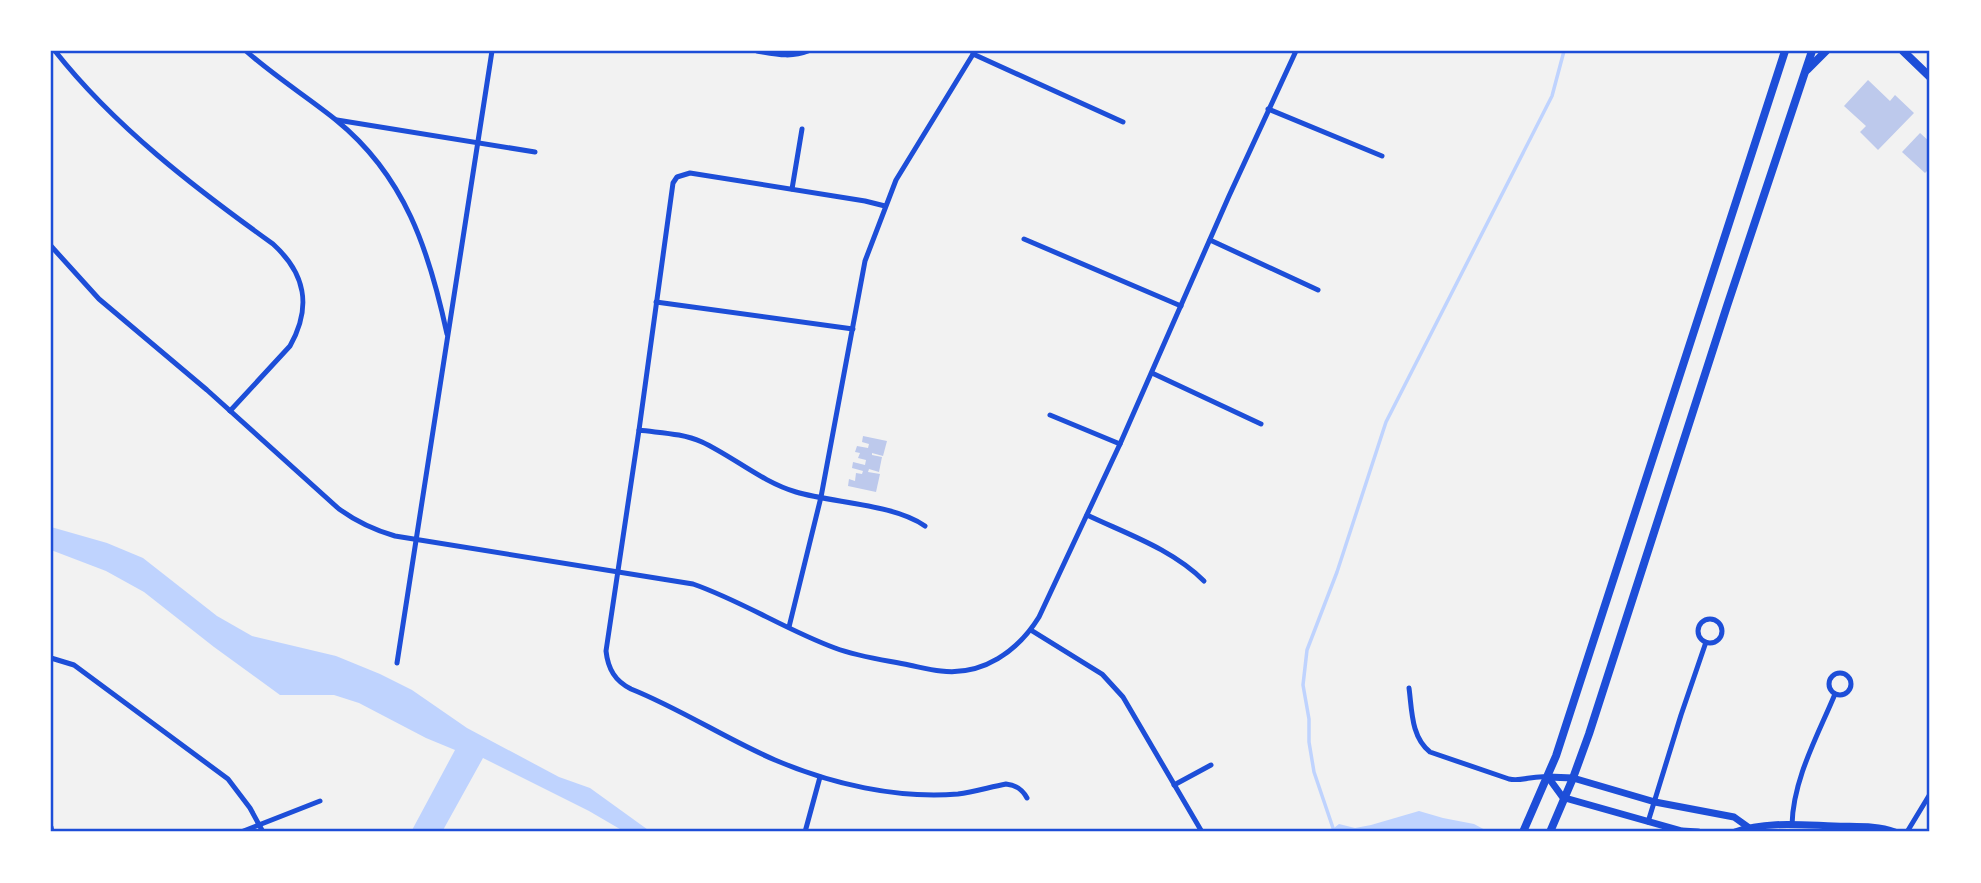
<svg xmlns="http://www.w3.org/2000/svg" width="1981" height="883" font-family="'Sofia Sans Condensed',sans-serif">
<style>
.water{fill:#bfd3fe}
.lines{fill:none;stroke-linecap:round;stroke-linejoin:round}
.stream{stroke:#bfd3fe;stroke-width:3.5}
.building{fill:#bdc9ec}
.minor{stroke:#1d4ed8;stroke-width:5}
.tertiary{stroke:#1d4ed8;stroke-width:7}
.secondary{stroke:#1d4ed8;stroke-width:8}
.neatline{fill:none;stroke:#1d4ed8;stroke-width:2.5}
</style>
<rect width="100%" height="100%" fill="#f2f2f2"/>
<g class="water">
<path d="M 51,527 L 107,543 L 143,558 L 217,616 L 252,636 L 336,656 L 380,674 L 412,690 L 467,728 L 559,777 L 590,788 L 651,832 L 625,832 L 589,811 L 483,758 L 442,832 L 411,832 L 455,750 L 426,738 L 359,703 L 334,695 L 280,695 L 214,647 L 144,592 L 106,571 L 51,550 Z"/>
<path d="M 1419,811 L 1443,818 L 1474,824 L 1489,832 L 1329,832 L 1339,824 L 1355,828 L 1371,825 Z"/>
</g>
<g class="lines">
<path class="stream" d="M 1333,828 L 1314,772 L 1309,742 L 1309,719 L 1303,685 L 1307,650 L 1337,572 L 1386,422 L 1552,96 L 1564,51"/>
</g>
<g class="building">
<path d="M 1868,80 L 1890,101 L 1895,95 L 1914,113 L 1878,150 L 1860,132 L 1866,126 L 1844,106 Z"/>
<path d="M 1920,133 L 1930,142 L 1930,168 L 1925,173 L 1902,152 Z"/>
<path d="M 863,436 L 887,441 L 883,456 L 872,453 L 872,455 L 882,457 L 879,472 L 869,469 L 868,472 L 880,474 L 876,492 L 848,486 L 849,479 L 855,481 L 856,473 L 862,474 L 863,471 L 852,468 L 853,462 L 865,465 L 866,460 L 858,458 L 860,453 L 855,452 L 857,446 L 868,448 L 869,444 L 862,442 Z"/>
</g>
<g class="lines">
<g class="minor">
<path d="M 55,51 C 115,127 195,188 273,244 C 306,274 312,307 290,346 L 230,411"/>
<path d="M 246,51 C 274,76 306,96 336,120 C 405,176 429,250 447,334"/>
<path d="M 757,51 C 775,54 791,58 808,51"/>
<path d="M 973,54 L 1123,122"/>
<path d="M 1268,109 L 1382,156"/>
<path d="M 337,120 L 535,152"/>
<path d="M 792,189 L 802,129"/>
<path d="M 885,206 L 865,201 L 690,173 L 677,177 L 673,183 L 639,430 L 606,651 C 608,669 615,681 631,689 C 681,709 726,739 775,760 C 831,784 897,799 958,794 C 974,792 990,787 1006,784 C 1016,785 1022,789 1027,798"/>
<path d="M 1024,239 L 1181,306"/>
<path d="M 1210,240 L 1318,290"/>
<path d="M 51,246 L 99,299 L 207,390 L 339,509 C 357,522 374,530 395,536 L 693,584 C 742,601 786,630 835,648 C 859,657 884,660 909,665 C 919,667 930,670 941,671 C 983,676 1018,651 1039,617 L 1120,444 L 1229,196 L 1296,51"/>
<path d="M 656,302 L 853,329"/>
<path d="M 1152,373 L 1261,424"/>
<path d="M 1050,415 L 1120,444"/>
<path d="M 639,430 C 660,433 682,433 702,442 C 734,457 762,482 796,492 C 833,503 894,504 925,526"/>
<path d="M 1087,515 C 1127,534 1172,549 1204,581"/>
<circle cx="1710" cy="631" r="12"/>
<path d="M 789,627 L 821,497 L 865,261 L 896,180 L 975,51"/>
<path d="M 1031,630 L 1102,674 L 1123,697 L 1202,832"/>
<path d="M 51,658 L 74,665 L 228,779 L 250,808 L 263,832"/>
<path d="M 397,663 L 492,51"/>
<circle cx="1840" cy="684" r="11"/>
<path d="M 1409,688 C 1412,710 1411,737 1430,752 L 1509,779 C 1522,782 1532,775 1548,777"/>
<path d="M 1174,785 L 1211,765"/>
<path d="M 1648,822 L 1681,715 L 1706,642"/>
<path d="M 1792,825 C 1793,779 1818,735 1835,694"/>
<path d="M 51,827 L 52,832"/>
<path d="M 241,832 L 320,801"/>
<path d="M 805,832 L 820,777"/>
<path d="M 1907,832 L 1930,794"/>
</g>
<g class="tertiary">
<path d="M 1548,777 L 1573,778 L 1655,802 L 1734,817 L 1748,827"/>
<path d="M 1548,777 L 1564,799 L 1565,798 L 1682,831 L 1698,832"/>
<path d="M 1735,832 C 1766,821 1802,825 1834,826 C 1855,827 1875,825 1895,832"/>
</g>
<g class="secondary">
<path d="M 1903,51 L 1930,77"/>
<path d="M 1807,70 L 1826,51"/>
<path d="M 1523,832 L 1556,756 L 1785,51"/>
<path d="M 1550,832 L 1573,778 L 1589,734 L 1727,306 L 1812,51"/>
</g>
</g>
<rect width="1981" height="883" fill="none" stroke="#ffffff" stroke-width="105"/>
<rect x="52" y="52" width="1876" height="778" class="neatline"/>
</svg>
